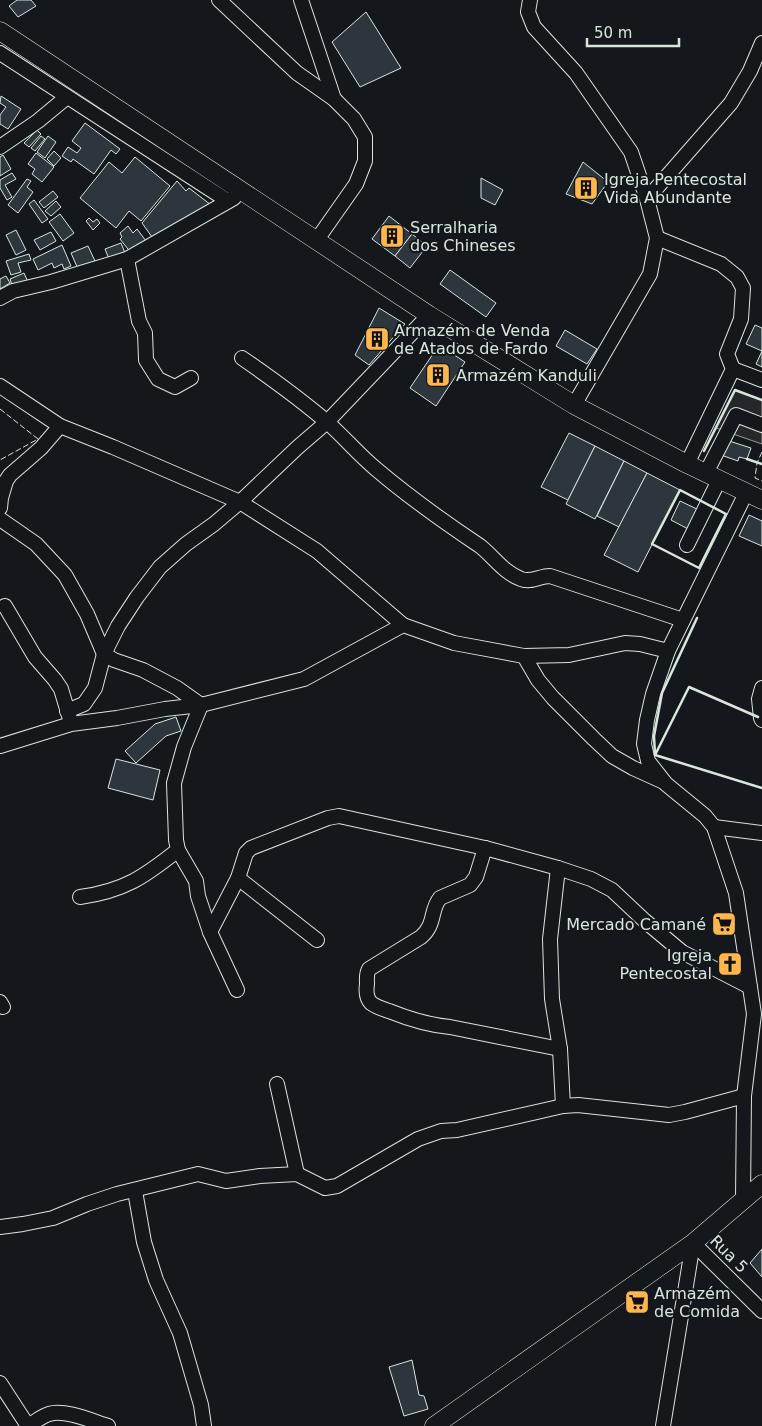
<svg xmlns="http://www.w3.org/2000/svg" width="762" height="1426" font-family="'DejaVu Sans',sans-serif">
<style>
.parking{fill:#24282b;stroke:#939e99}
.building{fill:#2c363c;stroke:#d8e6dc}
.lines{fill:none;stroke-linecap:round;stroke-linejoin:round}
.minor-casing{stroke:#d8e6dc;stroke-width:16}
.major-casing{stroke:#d8e6dc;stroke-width:19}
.minor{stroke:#14181c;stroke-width:14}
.major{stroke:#14181c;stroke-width:18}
.fence{stroke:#d8e6dc;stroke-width:1;stroke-dasharray:6 2.5;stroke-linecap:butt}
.wall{stroke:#d8e6dc;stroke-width:2.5}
.labels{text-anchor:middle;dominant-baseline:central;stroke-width:4;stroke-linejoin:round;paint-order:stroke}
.poi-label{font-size:16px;fill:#d8e6dc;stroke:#14181c;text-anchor:start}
.street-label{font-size:16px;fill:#d8e6dc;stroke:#14181c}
</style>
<rect width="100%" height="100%" fill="#14181c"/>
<path class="parking" d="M 735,390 L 762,400 L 762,444 L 716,428 Z"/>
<g class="building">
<path d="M 17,0 L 31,0 L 36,6 L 18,17 L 9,6 Z"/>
<path d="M 366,12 L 401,68 L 360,87 L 332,42 Z"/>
<path d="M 1,96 L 21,109 L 8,129 L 0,124 L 0,115 L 6,107 L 0,103 Z"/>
<path d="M 85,123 L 120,149 L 116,154 L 111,150 L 94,174 L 73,159 L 71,162 L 62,156 L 68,147 L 77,153 L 81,148 L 72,141 Z"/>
<path d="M 37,130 L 41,134 L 29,147 L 24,143 Z"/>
<path d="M 41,136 L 45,139 L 35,151 L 31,148 Z"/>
<path d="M 48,136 L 56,142 L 45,158 L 37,152 Z"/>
<path d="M 54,151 L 61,158 L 54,166 L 47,159 Z"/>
<path d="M 36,153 L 54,167 L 42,182 L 32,174 L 35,169 L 28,164 Z"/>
<path d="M 3,155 L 11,169 L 0,176 L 0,157 Z"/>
<path d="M 135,157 L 170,186 L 141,221 L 129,211 L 116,228 L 80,198 L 109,162 L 122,173 Z"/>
<path d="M 583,162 L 608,182 L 592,204 L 566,194 Z"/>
<path d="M 12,173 L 16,179 L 5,185 L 12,197 L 7,200 L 0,188 L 0,180 Z"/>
<path d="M 481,178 L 503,190 L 495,205 L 481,198 Z"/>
<path d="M 27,179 L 31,181 L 27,187 L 33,192 L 18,213 L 8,205 Z"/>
<path d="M 177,181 L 186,191 L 189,188 L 211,205 L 152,237 L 142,223 Z"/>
<path d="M 53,191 L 58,197 L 44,208 L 39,202 Z"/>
<path d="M 34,200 L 48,219 L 42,223 L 29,204 Z"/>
<path d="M 56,201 L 61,207 L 51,216 L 45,211 Z"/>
<path d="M 60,214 L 74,233 L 63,241 L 49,222 Z"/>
<path d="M 389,216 L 412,234 L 395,256 L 372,239 Z"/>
<path d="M 89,218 L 93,222 L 97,219 L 100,223 L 93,230 L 86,221 Z"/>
<path d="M 128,226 L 133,233 L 137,229 L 146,241 L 131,253 L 120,239 L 122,237 L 120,233 Z"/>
<path d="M 16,230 L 26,250 L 16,255 L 6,235 Z"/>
<path d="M 51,232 L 56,241 L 40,250 L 34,240 Z"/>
<path d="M 412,234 L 427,246 L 410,268 L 395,256 Z"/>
<path d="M 121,243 L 125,253 L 109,259 L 105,249 Z"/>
<path d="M 62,245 L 71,266 L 64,269 L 62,264 L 54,268 L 52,263 L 38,270 L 33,259 Z"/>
<path d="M 88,246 L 95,261 L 78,269 L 71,253 Z"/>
<path d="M 29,254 L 31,260 L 18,263 L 21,272 L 11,275 L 6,261 Z"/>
<path d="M 450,270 L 496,303 L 486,317 L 440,284 Z"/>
<path d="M 24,273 L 28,282 L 13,288 L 10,279 Z"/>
<path d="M 6,276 L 10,283 L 0,289 L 0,279 Z"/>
<path d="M 379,308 L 405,324 L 369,365 L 355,355 Z"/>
<path d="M 755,325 L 762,328 L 762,367 L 756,364 L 762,351 L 746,344 Z"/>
<path d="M 565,330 L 597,349 L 587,364 L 556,346 Z"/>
<path d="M 439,345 L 465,362 L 436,406 L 410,388 Z"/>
<path d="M 569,433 L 595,446 L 568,500 L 541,487 Z"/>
<path d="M 726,440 L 751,448 L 747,459 L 739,457 L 738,461 L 721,455 Z"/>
<path d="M 595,446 L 624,461 L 595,519 L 566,504 Z"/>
<path d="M 624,461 L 647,473 L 619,527 L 597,516 Z"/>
<path d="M 647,473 L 680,490 L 638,572 L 604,555 Z"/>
<path d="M 680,501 L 699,510 L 690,530 L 671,520 Z"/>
<path d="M 749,515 L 762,521 L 762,546 L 739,536 Z"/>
<path d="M 176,717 L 181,731 L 166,736 L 136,763 L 125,751 L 155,724 Z"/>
<path d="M 116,759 L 160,770 L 153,800 L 108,788 Z"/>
<path d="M 762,1249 L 762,1277 L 750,1263 Z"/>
<path d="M 412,1360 L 419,1395 L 424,1396 L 428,1409 L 404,1416 L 389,1367 Z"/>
</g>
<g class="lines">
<defs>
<g id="minor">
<path d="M 219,0 L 297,73 L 334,99 L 354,119 L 365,137 L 365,161 L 356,184 L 316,241"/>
<path d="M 301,0 L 334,99"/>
<path d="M 530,0 L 528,12 L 534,27 L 576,73 L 631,152 L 647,199 L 657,238 L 650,274 L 574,405"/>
<path d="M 0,53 L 228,201"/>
<path d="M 0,147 L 38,121 L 67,97"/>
<path d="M 647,199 L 731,103 L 750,71 L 762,43"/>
<path d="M 657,238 L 721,264 L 737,277 L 743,288 L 741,319 L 727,354 L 733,369 L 687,464"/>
<path d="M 127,259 L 139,321 L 145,333 L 146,360 L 158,379 L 175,387 L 191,378"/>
<path d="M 0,298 L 13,291 L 51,282 L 127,259 L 234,198"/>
<path d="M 242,358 C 271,378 300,399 327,422 C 344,437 359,455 376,469 C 409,497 444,522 480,546 C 494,557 503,572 521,579 C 530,583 540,576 550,576 L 683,620"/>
<path d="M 733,369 L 762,380"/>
<path d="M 0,386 L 60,426 L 113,447 L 240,502 L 317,551 L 403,625"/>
<path d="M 706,473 L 736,415 L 762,425"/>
<path d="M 0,508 L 1,498 L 6,481 L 10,475 L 41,448 L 60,426"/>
<path d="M 0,519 L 36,544 L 65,575 L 87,614 L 104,654 L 114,660 L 143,670 L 177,688 L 201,705 L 184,747 L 174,783 L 176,840 L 178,850 L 196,881 L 198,896 L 210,932 L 237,990"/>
<path d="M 687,545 L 719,480"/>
<path d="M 5,606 L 35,657 L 55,680 L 61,689 L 70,719"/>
<path d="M 524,656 L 538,680 L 553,698 L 594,739 L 612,756 L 633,768 L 664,782"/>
<path d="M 762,688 L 759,699 L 761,718 L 762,720"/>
<path d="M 67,711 L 84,704 L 95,688 L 104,654 L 118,626 L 137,597 L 160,567 L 186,544 L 214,524 L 240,502 L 298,447 L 327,422 L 429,315"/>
<path d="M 0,746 L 71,724 L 117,718 L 165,709 L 201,705 L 304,679 L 403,625 L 454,643 L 524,656 L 569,655 L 625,643 L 640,644 L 668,651"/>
<path d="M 714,827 L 762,833"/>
<path d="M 485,848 L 476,877 L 470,885 L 440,898 C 430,910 436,924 421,937 L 369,969 C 366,974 367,979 367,984 C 366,991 366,998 371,1003 C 376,1007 383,1009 389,1011 C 409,1019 428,1025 450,1027 L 560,1049"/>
<path d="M 558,868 L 550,939 L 552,999 L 560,1049 L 563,1106"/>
<path d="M 238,878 L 317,940"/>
<path d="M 80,897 C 124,891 144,877 178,850"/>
<path d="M 210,932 L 238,878 L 246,853 L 251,848 L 328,818 L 339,816 L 485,848 L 558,868 L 591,879 L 612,890 L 645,921 L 682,952 L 750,987"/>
<path d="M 0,1002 L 3,1007"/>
<path d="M 277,1084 L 297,1174"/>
<path d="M 135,1191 L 144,1242 L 156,1280 L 180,1333 L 201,1405 L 204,1426"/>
<path d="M 743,1199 L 744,1096 L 754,1014 L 736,893 L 714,827 L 705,816 L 666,784 L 648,761 L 644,744 L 647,720 L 653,694 L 668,651 L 746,493"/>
<path d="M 0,1227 L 23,1224 L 53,1218 L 87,1204 L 117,1194 L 198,1174 L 226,1181 L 260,1176 L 297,1174 L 325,1188 L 337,1186 L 418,1139 L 441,1131 L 457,1130 L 563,1106 L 578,1105 L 669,1115 L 685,1112 L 744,1096"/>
<path d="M 693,1243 L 762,1311"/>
<path d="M 0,1383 L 28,1426"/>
<path d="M 28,1426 C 35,1422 42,1416 49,1414 C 65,1409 92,1421 108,1426"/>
<path d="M 663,1426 L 693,1243"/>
</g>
<g id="major">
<path d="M 0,31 L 429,315 L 574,405 L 687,464 L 762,500"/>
<path d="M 434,1426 L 693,1243 L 762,1184"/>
</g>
</defs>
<use href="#minor" class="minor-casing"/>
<use href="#major" class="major-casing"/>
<use href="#minor" class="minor"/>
<use href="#major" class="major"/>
<g class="fence">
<path d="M 0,409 L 38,439 L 0,460"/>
<path d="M 762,452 L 757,463 L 755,478 L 762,481"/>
</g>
<g class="wall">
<path d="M 704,451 L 735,390 L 762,400"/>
<path d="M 747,459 L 762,464"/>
<path d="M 680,490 L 726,514 L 699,568 L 652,544 Z"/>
<path d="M 758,717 L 689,687 L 655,755 L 762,788"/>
<path d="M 655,755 L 654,736 L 662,693 L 697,618"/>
</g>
</g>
<defs>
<symbol id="building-square" viewBox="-11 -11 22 22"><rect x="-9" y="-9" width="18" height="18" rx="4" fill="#ffb74d" stroke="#14181c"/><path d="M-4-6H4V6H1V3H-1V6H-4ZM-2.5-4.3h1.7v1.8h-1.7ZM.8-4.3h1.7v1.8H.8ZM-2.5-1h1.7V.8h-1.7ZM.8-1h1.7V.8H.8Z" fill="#111"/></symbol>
<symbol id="supermarket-square" viewBox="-11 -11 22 22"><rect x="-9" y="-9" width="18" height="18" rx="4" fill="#ffb74d" stroke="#14181c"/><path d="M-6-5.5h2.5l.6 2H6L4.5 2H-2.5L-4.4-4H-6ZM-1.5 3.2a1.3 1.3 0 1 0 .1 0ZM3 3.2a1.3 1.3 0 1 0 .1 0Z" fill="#111"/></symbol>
<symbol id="church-square" viewBox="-11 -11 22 22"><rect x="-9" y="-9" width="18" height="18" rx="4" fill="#ffb74d" stroke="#14181c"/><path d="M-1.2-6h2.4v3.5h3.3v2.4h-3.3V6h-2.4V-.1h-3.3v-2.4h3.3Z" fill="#111"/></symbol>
</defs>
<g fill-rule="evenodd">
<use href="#building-square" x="572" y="174" width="28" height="28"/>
<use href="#building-square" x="378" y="222" width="28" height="28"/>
<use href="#building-square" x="363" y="325" width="28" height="28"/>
<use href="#building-square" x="424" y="361" width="28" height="28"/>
<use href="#supermarket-square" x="710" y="910" width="28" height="28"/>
<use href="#church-square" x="716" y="950" width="28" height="28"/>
<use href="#supermarket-square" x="623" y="1288" width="28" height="28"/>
</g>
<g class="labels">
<g class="poi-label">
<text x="604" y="179">Igreja Pentecostal<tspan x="604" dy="18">Vida Abundante</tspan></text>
<text x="410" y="227">Serralharia<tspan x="410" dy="18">dos Chineses</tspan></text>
<text x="394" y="330">Armazém de Venda<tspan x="394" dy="18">de Atados de Fardo</tspan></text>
<text x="456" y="375">Armazém Kanduli</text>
<text x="706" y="924" text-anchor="end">Mercado Camané</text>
<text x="712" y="955" text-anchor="end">Igreja<tspan x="712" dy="18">Pentecostal</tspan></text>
<text x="654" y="1293">Armazém<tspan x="654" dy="18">de Comida</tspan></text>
</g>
<g class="street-label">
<text transform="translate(729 1254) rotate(45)">Rua 5</text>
</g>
</g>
<path d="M587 38v8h92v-8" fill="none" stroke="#d8e6dc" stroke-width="2.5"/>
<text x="594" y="38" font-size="15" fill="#d8e6dc" stroke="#14181c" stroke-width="4" paint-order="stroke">50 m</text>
</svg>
